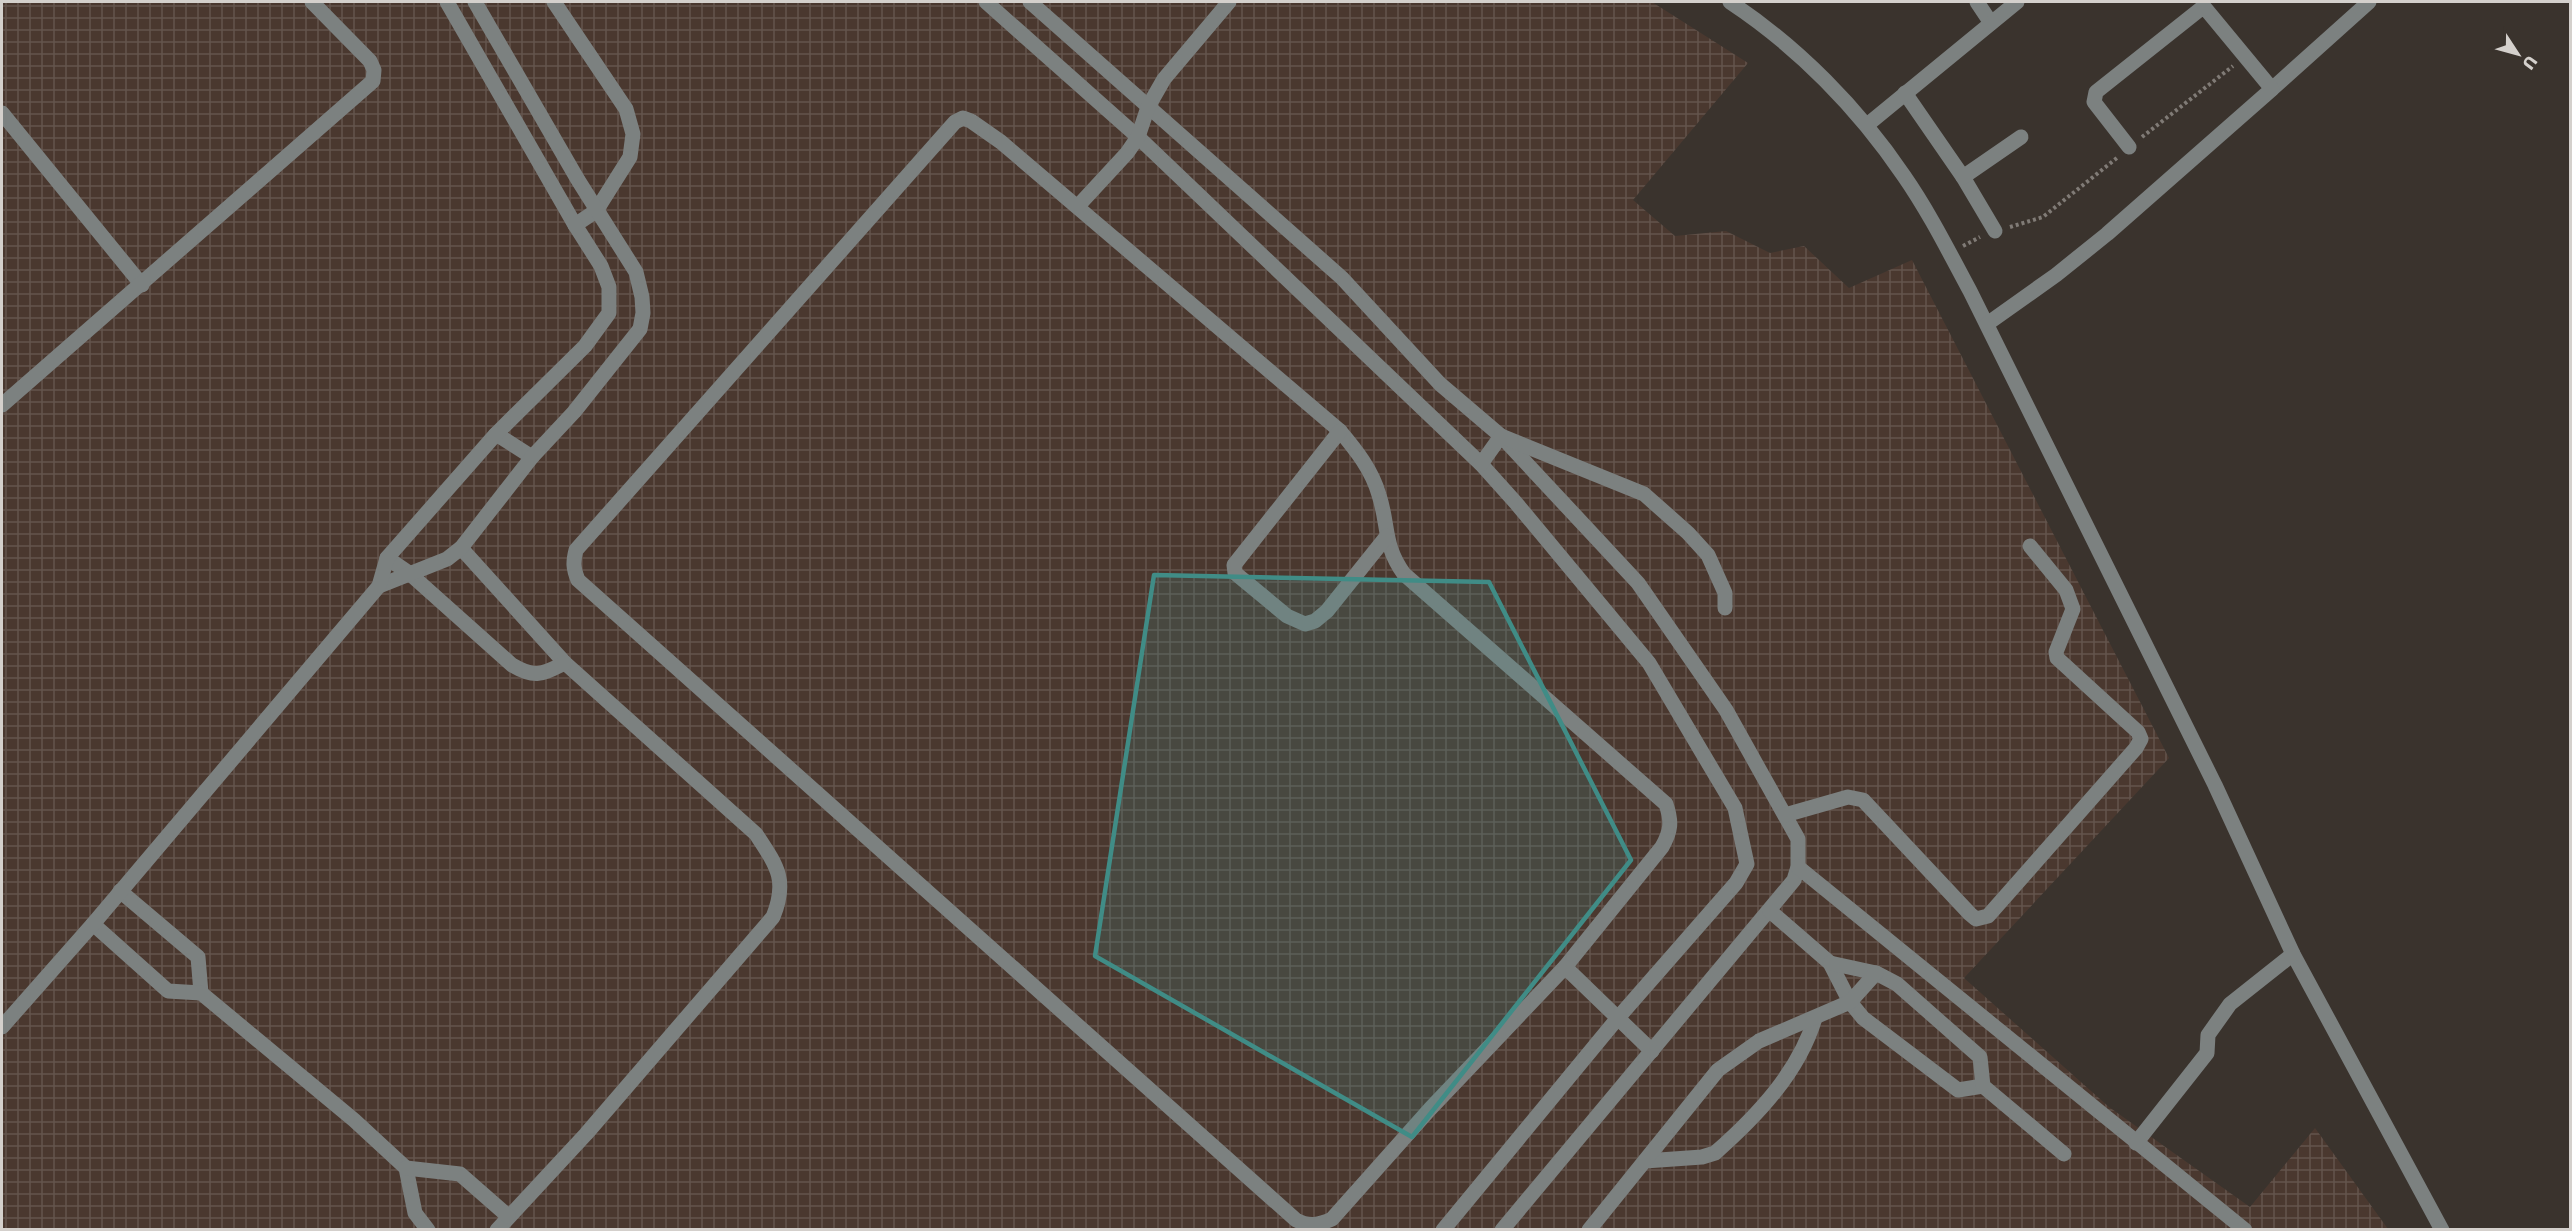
<svg xmlns="http://www.w3.org/2000/svg" width="2572" height="1231" font-family="'DejaVu Sans',sans-serif">
<style>
.industrial{fill:url(#industrial-grid)}
.lines{fill:none;stroke-linecap:round;stroke-linejoin:round}
.path{stroke:#807b76;stroke-width:4;stroke-dasharray:3 3;stroke-linecap:butt}
.minor{stroke:#7c8180;stroke-width:15}
.marked{fill:#408c86;fill-opacity:0.2;stroke:#408c86;stroke-width:4.5;stroke-linejoin:round}
</style>
<defs>
<pattern id="industrial-grid" width="8" height="8" patternUnits="userSpaceOnUse" patternTransform="scale(1.5)"><rect width="8" height="8" fill="#4a382f"/><path d="M0 4h8M4 0v8" fill="none" stroke="#63544c"/></pattern>
</defs>
<rect width="100%" height="100%" fill="#3a332d"/>
<path class="industrial" d="M 2,2 L 1652,2 L 1748,63 L 1633,200 L 1675,236 L 1726,231 L 1770,253 L 1804,246 L 1849,288 L 1912,260 L 2169,758 L 1964,978 L 2109,1107 L 2250,1207 L 2315,1128 L 2388,1229 L 2,1230 Z"/>
<g class="lines">
<g class="path">
<path d="M 2142,137 L 2233,66"/>
<path d="M 2010,227 L 2043,217 L 2118,157"/>
<path d="M 1963,246 L 1980,237"/>
</g>
<g class="minor">
<path d="M 554,2 L 626,109 L 633,134 L 630,157 L 596,211 L 575,225"/>
<path d="M 986,2 L 1138,137 L 1481,464 L 1516,503 L 1649,663 L 1735,808 L 1747,864 L 1736,883 L 1617,1019 L 1443,1230"/>
<path d="M 1030,2 L 1342,278 L 1440,384 L 1501,436 L 1638,583 L 1726,710 L 1798,839 L 1798,867 L 1794,880 L 1502,1230"/>
<path d="M 1730,2 C 1798,47 1858,108 1904,176 C 1929,212 1949,252 1970,291 L 2215,785 L 2293,954 L 2442,1230"/>
<path d="M 1977,2 L 1991,23"/>
<path d="M 2272,89 L 2369,2"/>
<path d="M 1905,93 L 1963,177 L 1995,231"/>
<path d="M 2,113 L 142,285"/>
<path d="M 963,118 L 971,121 L 1001,142 L 1340,431 C 1356,450 1372,470 1379,495 C 1389,526 1383,545 1404,574 L 1666,804 C 1672,822 1671,831 1662,847 L 1565,967 L 1430,1109 L 1332,1219 C 1319,1225 1309,1227 1296,1220 L 578,580 C 573,568 573,562 576,550 L 955,122 Z"/>
<path d="M 1867,125 L 2017,2"/>
<path d="M 1963,177 L 2021,137"/>
<path d="M 1078,206 L 1127,153 L 1138,137 L 1148,107 L 1164,79 L 1229,2"/>
<path d="M 1987,324 L 2056,275 L 2107,234 L 2272,89 L 2205,8 L 2203,7 L 2096,92 L 2094,102 L 2129,147"/>
<path d="M 2,405 L 373,81 L 374,70 L 370,61 L 312,2"/>
<path d="M 1340,431 L 1234,565 L 1235,573 L 1287,616 L 1305,624 L 1315,621 L 1327,611 L 1387,536"/>
<path d="M 496,434 L 532,457"/>
<path d="M 1481,464 L 1501,436 L 1644,494 L 1688,533 L 1708,555 L 1725,593 L 1725,608"/>
<path d="M 461,548 L 565,663 L 756,834 C 777,866 788,880 773,917 L 586,1134 L 497,1230"/>
<path d="M 387,558 L 409,573 L 512,665 C 536,679 542,674 565,663"/>
<path d="M 379,586 L 447,559 L 461,548 L 532,457 L 574,412 L 640,329 L 643,313 L 642,297 L 636,272 L 578,180 L 475,2"/>
<path d="M 1785,815 L 1848,797 L 1863,800 L 1970,914 L 1976,919 L 1988,916 L 2136,748 L 2141,739 L 2138,732 L 2127,722 L 2057,658 L 2056,652 L 2073,609 L 2066,590 L 2030,546"/>
<path d="M 1798,867 L 2245,1230"/>
<path d="M 120,891 L 198,957 L 201,993"/>
<path d="M 1770,911 L 1830,963 L 1850,1002 L 1863,1018 L 1958,1090 L 1983,1086"/>
<path d="M 93,924 L 168,991 L 201,993 L 354,1120 L 406,1168 L 415,1213 L 428,1230"/>
<path d="M 1830,963 L 1876,973 L 1897,984 L 1980,1057 L 1983,1086 L 2064,1154"/>
<path d="M 1565,967 L 1652,1051"/>
<path d="M 2,1027 L 93,924 L 379,586 L 387,558 L 496,434 L 585,346 L 609,313 L 609,287 L 601,266 L 575,225 L 447,2"/>
<path d="M 2136,1143 L 2207,1053 L 2208,1035 L 2230,1004 L 2293,954"/>
<path d="M 1645,1161 L 1702,1157 L 1715,1153 C 1757,1116 1799,1072 1815,1018"/>
<path d="M 406,1168 L 460,1174 L 508,1216"/>
<path d="M 1589,1230 L 1718,1070 L 1759,1041 L 1850,1002 L 1876,973"/>
</g>
</g>
<path class="marked" d="M 1154,575 L 1489,582 L 1631,860 L 1412,1137 L 1095,956 Z"/>
<rect width="2572" height="1231" fill="none" stroke="#d4d0cc" stroke-width="6"/>
<g transform="translate(2518 54) rotate(126)" stroke="#3a332d" stroke-width="4.5" paint-order="stroke">
<path d="M0-4.5L10 22L0 15L-10 22Z" fill="#d4d0cc"/>
<text y="-9" font-size="16" font-weight="bold" text-anchor="middle" fill="#d4d0cc">U</text>
</g>
</svg>
